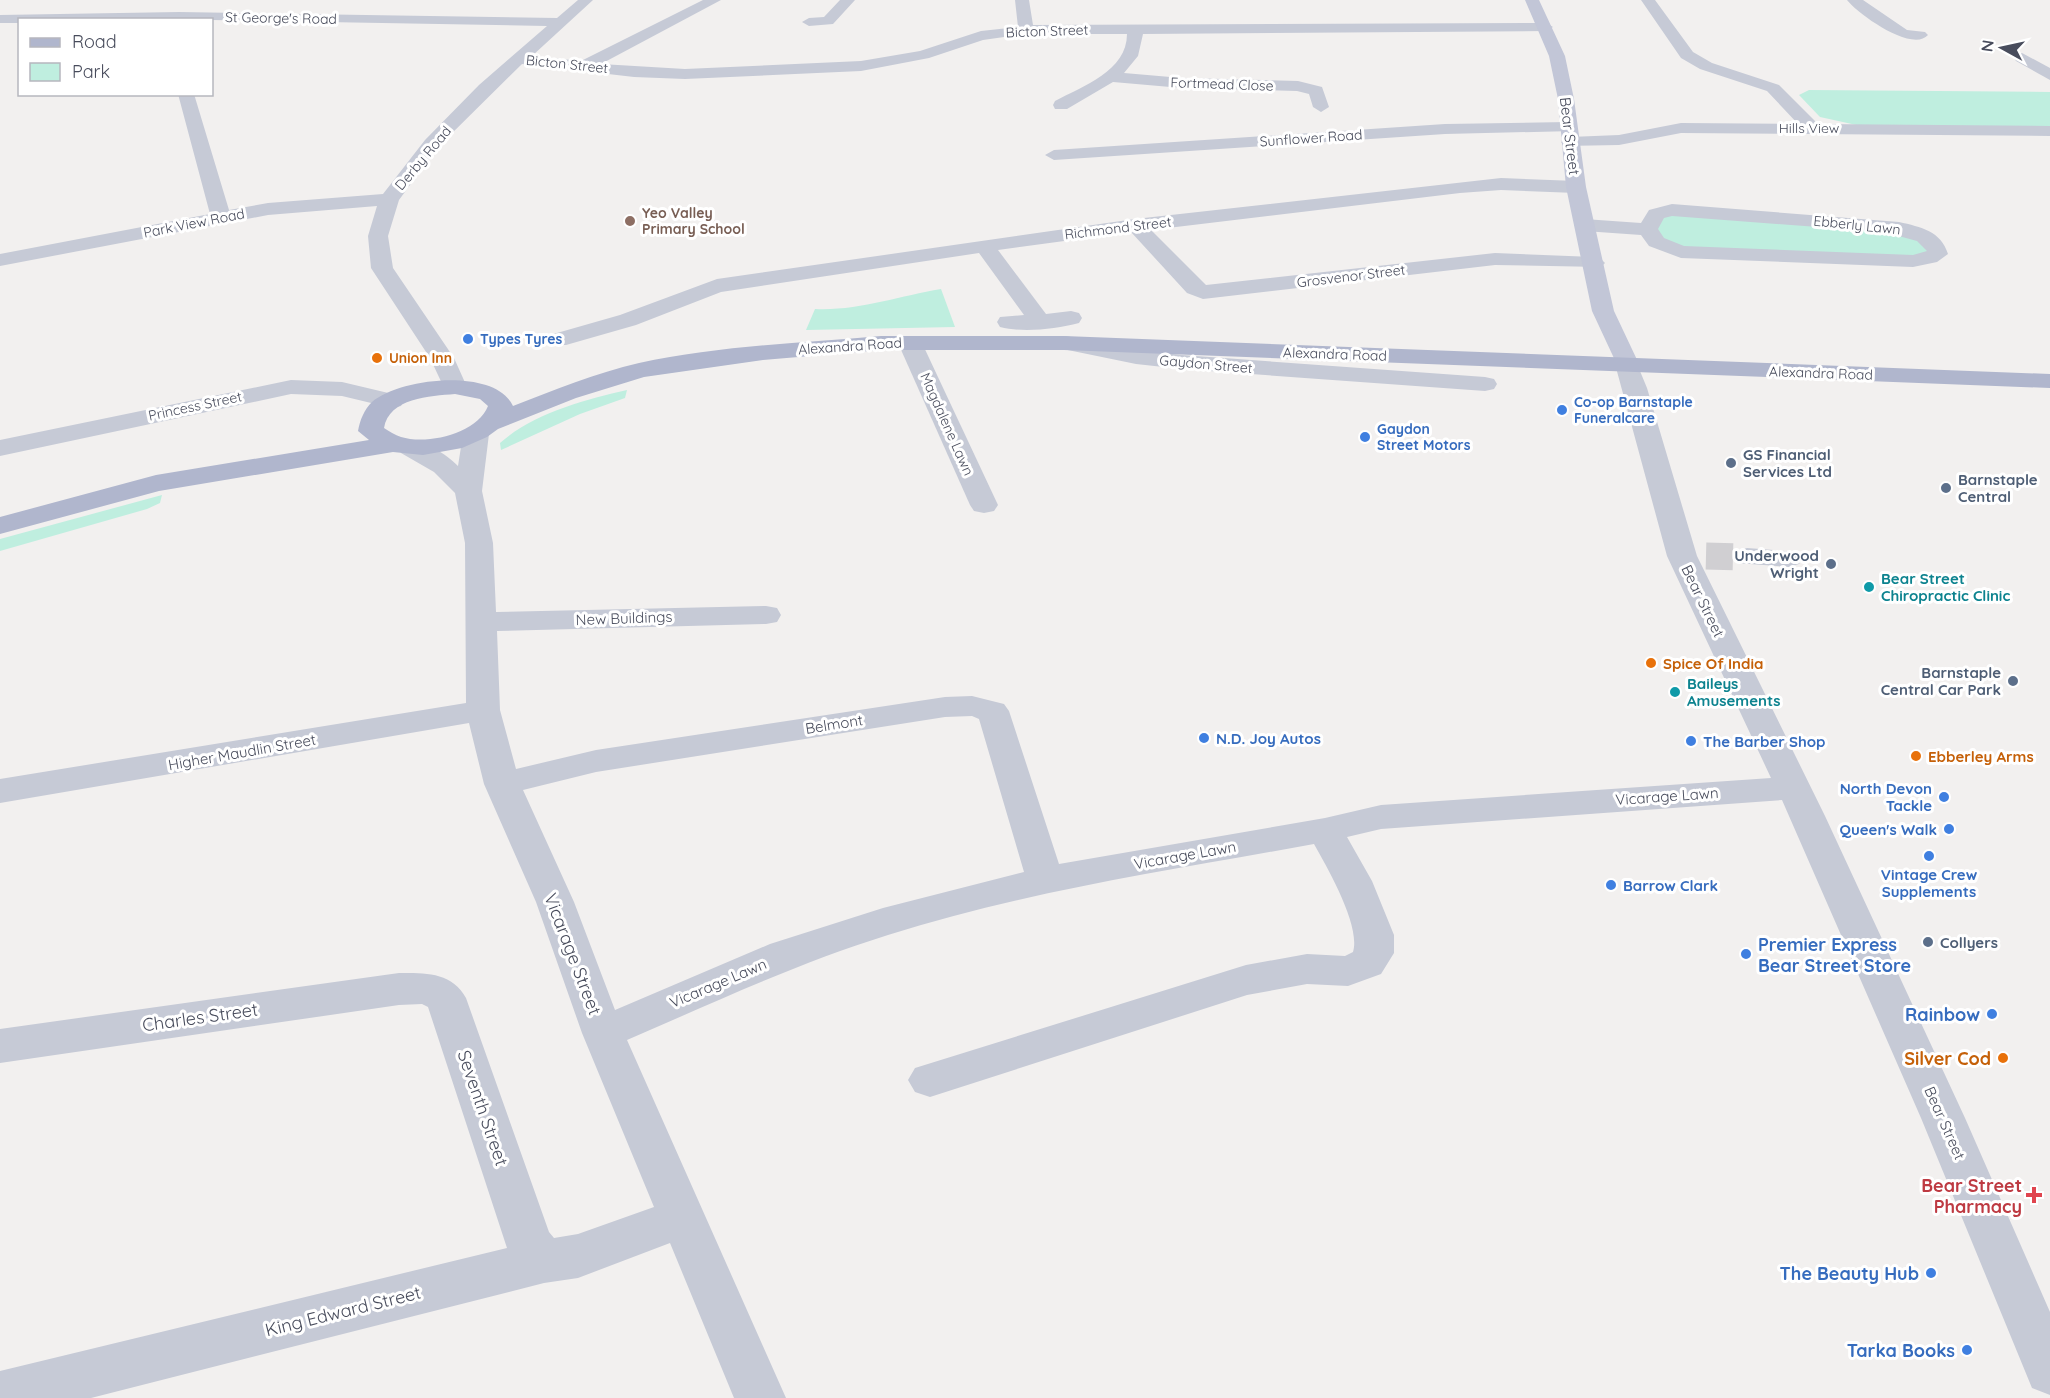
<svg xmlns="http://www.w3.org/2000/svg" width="2050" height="1398" font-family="Quicksand,sans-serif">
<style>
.green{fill:#bfeedf}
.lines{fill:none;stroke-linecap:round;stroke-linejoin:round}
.street-tunnel{stroke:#d0cfd2;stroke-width:27;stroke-dasharray:27 14;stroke-linecap:butt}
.street{fill:#c6cad6;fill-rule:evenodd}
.secondary{fill:#c2c6d7;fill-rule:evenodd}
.primary{fill:#b0b6cd;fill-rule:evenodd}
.education-dot{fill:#8d6e63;stroke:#fff;stroke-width:2}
.shop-dot{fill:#3f7fe0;stroke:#fff;stroke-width:2}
.food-dot{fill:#e8710a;stroke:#fff;stroke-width:2}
.service-dot{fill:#5c6f8a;stroke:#fff;stroke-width:2}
.culture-dot{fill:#0f9aa8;stroke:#fff;stroke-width:2}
.health-dot{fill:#e0444e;stroke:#fff;stroke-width:2}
.labels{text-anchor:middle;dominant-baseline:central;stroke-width:6;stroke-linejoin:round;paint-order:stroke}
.far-street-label{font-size:14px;fill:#484c5c;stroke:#fff}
.far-education-label{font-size:14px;font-weight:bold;fill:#785e54;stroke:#fff;text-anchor:start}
.far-shop-label{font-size:14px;font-weight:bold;fill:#366cbe;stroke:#fff;text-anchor:start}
.far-food-label{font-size:14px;font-weight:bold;fill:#c56008;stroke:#fff;text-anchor:start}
.street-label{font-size:15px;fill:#484c5c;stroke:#fff}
.service-label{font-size:15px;font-weight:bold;fill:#4e5e75;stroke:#fff;text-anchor:start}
.culture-label{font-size:15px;font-weight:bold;fill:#0d838f;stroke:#fff;text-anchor:start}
.food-label{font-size:15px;font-weight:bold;fill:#c56008;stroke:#fff;text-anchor:start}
.shop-label{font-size:15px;font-weight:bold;fill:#366cbe;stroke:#fff;text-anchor:start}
.near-shop-label{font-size:18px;font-weight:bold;fill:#366cbe;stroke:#fff;text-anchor:end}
.near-street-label{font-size:18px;fill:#484c5c;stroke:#fff}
.near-food-label{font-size:18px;font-weight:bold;fill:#c56008;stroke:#fff;text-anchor:end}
.near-health-label{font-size:18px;font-weight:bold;fill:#be3a42;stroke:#fff;text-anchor:end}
</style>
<rect width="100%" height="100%" fill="#f2f0ef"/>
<g class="green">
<path d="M 1809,90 L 2050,92 L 2050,127 L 1861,126 L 1820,117 L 1799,95 Z"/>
<path d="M 1656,214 L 1909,231 L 1935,256 L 1671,250 L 1651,222 Z"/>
<path d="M 941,289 L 955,327 L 806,330 L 815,309 C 858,311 899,296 941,289 Z"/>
<path d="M 627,390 L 625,398 L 580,414 L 501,450 L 500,443 C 534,413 584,400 627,390 Z"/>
<path d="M 162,495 L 160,503 L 147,509 L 0,551 L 0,539 Z"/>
</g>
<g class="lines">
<path class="street-tunnel" d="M 1706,556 L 1747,557"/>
<g class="street">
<path d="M 578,0 L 593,0 L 532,56 L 581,61 L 703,0 L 721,0 L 601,64 L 685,69 L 861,61 L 920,51 L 981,31 L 1018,27 L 1015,0 L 1029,0 L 1033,25 L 1546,23 L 1553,27 L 1546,31 L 1143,34 L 1138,56 L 1124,73 L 1182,78 L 1298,81 L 1322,87 L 1329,107 L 1321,112 L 1313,107 L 1309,94 L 1297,91 L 1182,88 L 1113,82 L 1067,109 L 1055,109 L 1053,105 L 1055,101 C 1083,86 1127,71 1127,34 L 1026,34 L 983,40 L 929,58 L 861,71 L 685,79 L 634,77 L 522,64 L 437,148 L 399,200 L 388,236 L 393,268 L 454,358 L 467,387 L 464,392 L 455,394 L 446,392 L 430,358 L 371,268 L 368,236 L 377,206 L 268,215 L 0,266 L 0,254 L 210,214 L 178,94 L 194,94 L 229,210 L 268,203 L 383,194 L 425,140 L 479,85 L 547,26 L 212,20 L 20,20 L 20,23 L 0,23 L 0,15 L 179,12 L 557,18 Z"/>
<path d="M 840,0 L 855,0 L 833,24 L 809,26 L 802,22 L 809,18 L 824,17 Z"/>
<path d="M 1641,0 L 1655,0 L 1693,52 L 1712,63 L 1779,85 L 1818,124 L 2050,126 L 2050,136 L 1681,133 L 1619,145 L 1564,146 L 1561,142 L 1570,137 L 1619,135 L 1681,123 L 1798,124 L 1767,91 L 1700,69 L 1681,58 Z"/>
<path d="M 1847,0 L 1863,0 L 1907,30 L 1925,32 L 1928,35 C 1912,53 1858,14 1847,0 Z"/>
<path d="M 2022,53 L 2050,68 L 2050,80 L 2016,61 L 2014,58 L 2016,55 Z"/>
<path d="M 1568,122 L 1577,127 L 1574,131 L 1445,134 L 1054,160 L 1045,155 L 1054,150 L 1445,124 Z"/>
<path d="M 1501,178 L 1576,181 L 1586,187 L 1576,193 L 1501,190 L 1460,193 L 1151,230 L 1206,285 L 1495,253 L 1594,257 L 1601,259 L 1605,263 L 1601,267 L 1495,265 L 1203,299 L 1187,293 L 1131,232 L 998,250 L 1046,314 L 1071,311 L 1079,313 L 1082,318 L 1079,323 C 1055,329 1024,333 1000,327 L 997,322 L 1000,317 L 1024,315 L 979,253 L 721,292 L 636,325 L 566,345 L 550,345 L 546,340 L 550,335 L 620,315 L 717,279 L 1135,219 Z"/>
<path d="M 1672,204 L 1899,222 C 1921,227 1941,231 1948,254 L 1937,262 L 1913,267 L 1681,258 L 1649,246 L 1641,235 L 1584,231 L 1577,229 L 1574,225 L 1577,221 L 1584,219 L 1641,223 L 1649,210 ZM 1672,216 L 1884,232 L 1917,241 L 1927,251 L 1913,255 L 1684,246 L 1664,238 L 1658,229 L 1664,218 Z"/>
<path d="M 910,336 L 918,338 L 922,343 L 998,505 L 994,511 L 984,513 L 974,511 L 970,505 L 898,343 L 902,338 Z"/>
<path d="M 1066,336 L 1136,350 L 1182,355 L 1485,377 L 1494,379 L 1497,384 L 1494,389 L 1485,391 L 1182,369 L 1136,364 L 1058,348 L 1054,343 L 1058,338 Z"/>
<path d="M 1627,357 L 1635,359 L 1647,388 L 1697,556 L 1825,816 L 1965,1118 L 2050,1312 L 2050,1395 L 2032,1388 L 1921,1118 L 1782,800 L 1381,829 L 1347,837 L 1372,881 L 1394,935 L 1394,953 L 1381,974 L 1348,986 L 1307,984 L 1247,995 L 930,1097 L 915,1092 L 908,1080 L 915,1068 L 1246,965 L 1307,954 L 1345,956 L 1353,952 C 1361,926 1328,869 1314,844 C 1172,870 1027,891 888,935 C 798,963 713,1003 627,1040 L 786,1398 L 734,1398 L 670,1243 L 578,1278 L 544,1283 L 91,1398 L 0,1398 L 0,1371 L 507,1248 L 428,1007 L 422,1004 L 399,1005 L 0,1063 L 0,1029 L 399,973 C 425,973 452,972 466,998 L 549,1232 L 554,1238 L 578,1234 L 654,1207 L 582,1033 L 536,902 L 484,784 L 469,723 L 0,803 L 0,779 L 466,703 L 465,543 L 455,493 L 434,472 L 401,453 L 397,447 L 401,441 C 420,437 445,453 458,466 L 463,434 L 467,429 L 476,426 L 485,429 L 489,434 L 482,491 L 493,543 L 496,612 L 766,606 L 777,608 L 781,615 L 777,622 L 766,624 L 497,631 L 500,710 L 516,769 L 596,750 L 945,697 L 972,696 L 1004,704 L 1009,711 L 1059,864 L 1325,818 L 1381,805 L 1771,778 L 1667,556 L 1615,364 L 1619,359 ZM 972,716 L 979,719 L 1024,872 L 883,908 L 770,944 L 615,1010 L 574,902 L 523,790 L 596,772 L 945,717 Z"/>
<path d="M 291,380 L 342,382 L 401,396 L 404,401 L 401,406 L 392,408 L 342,396 L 291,394 L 0,456 L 0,440 Z"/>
<path d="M 1747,548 L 1799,552 L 1804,558 L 1799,564 L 1789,567 L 1737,563 L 1732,557 L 1737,551 Z"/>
</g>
<path class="secondary" d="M 1525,0 L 1539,0 L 1565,56 L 1574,99 L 1586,187 L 1614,311 L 1639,364 L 1635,369 L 1627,371 L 1619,369 L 1592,311 L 1566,187 L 1558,99 L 1549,56 Z"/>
<path class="primary" d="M 881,336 L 1064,336 L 2050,374 L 2050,388 L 1064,350 L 881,350 L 763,360 L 644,377 L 576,398 L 498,429 L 487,437 L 462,448 L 423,455 L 393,452 L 159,491 L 0,534 L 0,517 L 156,475 L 369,440 L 358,431 C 360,420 364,410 372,402 C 400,378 495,367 513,406 C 554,390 596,373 639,363 C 718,346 801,343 881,336 ZM 455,394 L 480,399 L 488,406 C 477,434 427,445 401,437 C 395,435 389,431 384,428 C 389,398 430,396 455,394 Z"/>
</g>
<circle class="education-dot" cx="630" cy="221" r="6"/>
<g class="shop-dot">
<circle cx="468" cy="339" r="6"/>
<circle cx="1562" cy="410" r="6"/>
<circle cx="1365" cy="437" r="6"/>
<circle cx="1204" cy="738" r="6"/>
<circle cx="1691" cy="741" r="6"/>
<circle cx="1944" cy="797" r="6"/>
<circle cx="1949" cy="829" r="6"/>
<circle cx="1929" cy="856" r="6"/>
<circle cx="1611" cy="885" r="6"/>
<circle cx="1746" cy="954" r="6"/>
<circle cx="1992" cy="1014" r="6"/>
<circle cx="1931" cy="1273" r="6"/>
<circle cx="1967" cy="1350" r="6"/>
</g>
<g class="food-dot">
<circle cx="377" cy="358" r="6"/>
<circle cx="1651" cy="663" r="6"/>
<circle cx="1916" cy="756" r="6"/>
<circle cx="2003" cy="1058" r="6"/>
</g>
<g class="service-dot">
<circle cx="1731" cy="463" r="6"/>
<circle cx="1946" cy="488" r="6"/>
<circle cx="1831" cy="564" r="6"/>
<circle cx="2013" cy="681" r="6"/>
<circle cx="1928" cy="942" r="6"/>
</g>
<g class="culture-dot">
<circle cx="1869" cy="587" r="6"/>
<circle cx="1675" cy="692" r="6"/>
</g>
<path class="health-dot" d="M2031 1186h6v6h6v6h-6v6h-6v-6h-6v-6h6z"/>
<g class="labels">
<g class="far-street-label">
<text transform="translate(281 18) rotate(1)">St George's Road</text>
<text transform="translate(1047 31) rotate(-2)">Bicton Street</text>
<text transform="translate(567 64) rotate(6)">Bicton Street</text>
<text transform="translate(1222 84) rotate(2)">Fortmead Close</text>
<text x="1809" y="128">Hills View</text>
<text transform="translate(1311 138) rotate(-4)">Sunflower Road</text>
<text transform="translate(423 158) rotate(-50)">Derby Road</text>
<text transform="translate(194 223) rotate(-11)">Park View Road</text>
<text transform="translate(1857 225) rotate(6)">Ebberly Lawn</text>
<text transform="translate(1118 228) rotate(-7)">Richmond Street</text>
<text transform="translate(1351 276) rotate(-7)">Grosvenor Street</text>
<text transform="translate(850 346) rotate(-4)">Alexandra Road</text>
<text transform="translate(1335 354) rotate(2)">Alexandra Road</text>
<text transform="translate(1206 364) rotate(5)">Gaydon Street</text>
<text transform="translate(1821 373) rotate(2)">Alexandra Road</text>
<text transform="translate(195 406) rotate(-12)">Princess Street</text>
<text transform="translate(947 424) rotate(66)">Magdalene Lawn</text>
</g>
<g class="far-education-label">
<text x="642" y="213">Yeo Valley<tspan x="642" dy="16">Primary School</tspan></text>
</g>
<g class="far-shop-label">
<text x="480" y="339">Types Tyres</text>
<text x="1574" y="402">Co-op Barnstaple<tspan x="1574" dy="16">Funeralcare</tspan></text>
<text x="1377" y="429">Gaydon<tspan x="1377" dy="16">Street Motors</tspan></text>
</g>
<g class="far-food-label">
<text x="389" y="358">Union Inn</text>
</g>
<g class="street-label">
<text transform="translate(1570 136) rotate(83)">Bear Street</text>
<text transform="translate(1703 601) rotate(64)">Bear Street</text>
<text transform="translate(624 618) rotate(-2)">New Buildings</text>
<text transform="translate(834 724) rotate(-9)">Belmont</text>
<text transform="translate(242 752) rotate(-10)">Higher Maudlin Street</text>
<text transform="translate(1667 796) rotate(-4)">Vicarage Lawn</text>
<text transform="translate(1185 855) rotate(-10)">Vicarage Lawn</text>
<text transform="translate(718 983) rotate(-23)">Vicarage Lawn</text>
<text transform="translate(1945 1123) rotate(66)">Bear Street</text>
</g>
<g class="service-label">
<text x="1743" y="454">GS Financial<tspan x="1743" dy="17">Services Ltd</tspan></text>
<text x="1958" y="479">Barnstaple<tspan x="1958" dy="17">Central</tspan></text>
<text x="1819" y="555" text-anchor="end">Underwood<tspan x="1819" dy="17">Wright</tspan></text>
<text x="2001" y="672" text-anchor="end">Barnstaple<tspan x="2001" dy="17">Central Car Park</tspan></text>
<text x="1940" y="942">Collyers</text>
</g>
<g class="culture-label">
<text x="1881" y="578">Bear Street<tspan x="1881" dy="17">Chiropractic Clinic</tspan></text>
<text x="1687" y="683">Baileys<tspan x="1687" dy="17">Amusements</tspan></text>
</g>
<g class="food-label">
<text x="1663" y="663">Spice Of India</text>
<text x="1928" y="756">Ebberley Arms</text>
</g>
<g class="shop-label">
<text x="1216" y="738">N.D. Joy Autos</text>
<text x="1703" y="741">The Barber Shop</text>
<text x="1932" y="788" text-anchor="end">North Devon<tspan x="1932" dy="17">Tackle</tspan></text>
<text x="1937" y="829" text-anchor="end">Queen's Walk</text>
<text x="1929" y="874" text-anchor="middle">Vintage Crew<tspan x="1929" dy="17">Supplements</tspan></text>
<text x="1623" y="885">Barrow Clark</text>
</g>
<g class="near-shop-label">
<text x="1758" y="944" text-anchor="start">Premier Express<tspan x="1758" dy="21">Bear Street Store</tspan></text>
<text x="1980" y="1014">Rainbow</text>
<text x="1919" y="1273">The Beauty Hub</text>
<text x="1955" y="1350">Tarka Books</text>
</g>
<g class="near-street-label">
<text transform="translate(573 954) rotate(69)">Vicarage Street</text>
<text transform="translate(200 1017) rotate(-8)">Charles Street</text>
<text transform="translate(483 1108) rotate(71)">Seventh Street</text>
<text transform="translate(343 1311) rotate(-14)">King Edward Street</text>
</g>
<g class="near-food-label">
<text x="1991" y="1058">Silver Cod</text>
</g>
<g class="near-health-label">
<text x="2022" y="1185">Bear Street<tspan x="2022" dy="21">Pharmacy</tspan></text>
</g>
</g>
<rect x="18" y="18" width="195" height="78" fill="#ffffff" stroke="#b6b7be" stroke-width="1.5"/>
<rect x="30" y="38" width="30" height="9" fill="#b0b6cd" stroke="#b6b7be" stroke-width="1.5"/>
<text x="72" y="48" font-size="18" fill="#484c5c">Road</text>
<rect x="30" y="63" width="30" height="18" fill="#bfeedf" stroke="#b6b7be" stroke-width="1.5"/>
<text x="72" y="78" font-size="18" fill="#484c5c">Park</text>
<g transform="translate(2002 48) rotate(278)" stroke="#ffffff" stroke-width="4.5" paint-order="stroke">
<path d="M0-4.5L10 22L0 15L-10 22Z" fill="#484c5c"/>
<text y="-9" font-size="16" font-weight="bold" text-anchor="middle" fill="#484c5c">N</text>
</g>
</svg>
